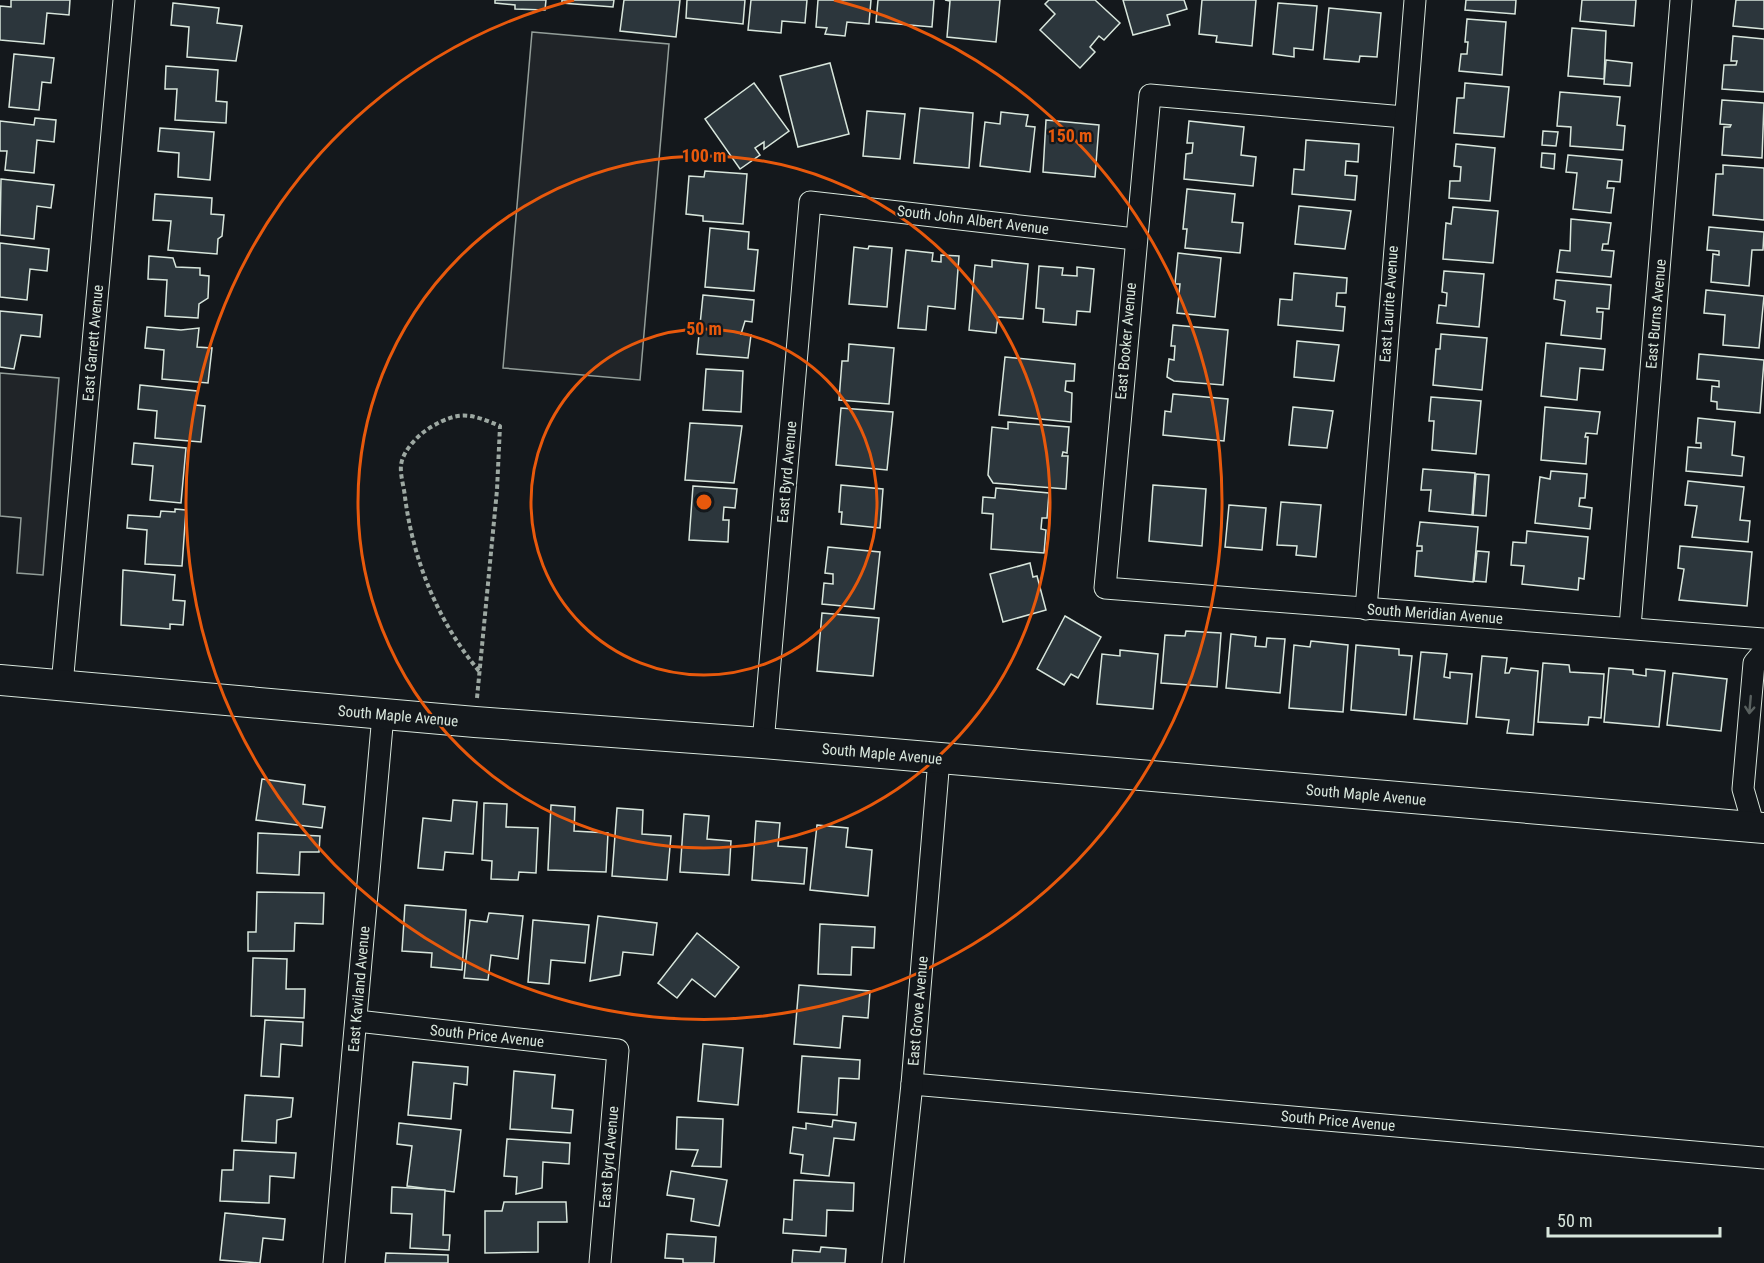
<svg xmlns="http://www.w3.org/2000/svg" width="1764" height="1263" font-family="'Roboto Condensed',sans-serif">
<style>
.green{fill:#202428;stroke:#939e99;stroke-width:1.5}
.building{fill:#2c363c;stroke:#d8e6dc;stroke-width:1.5}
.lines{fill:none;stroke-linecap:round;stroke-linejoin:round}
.street-casing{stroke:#d8e6dc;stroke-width:23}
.secondary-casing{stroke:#d8e6dc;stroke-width:32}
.path{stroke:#9da8a2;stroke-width:4;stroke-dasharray:4.5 3;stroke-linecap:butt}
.street{stroke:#14181c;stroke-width:21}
.secondary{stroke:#14181c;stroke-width:30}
.oneway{stroke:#59605f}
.ring{fill:none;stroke:#e8590c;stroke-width:3}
.labels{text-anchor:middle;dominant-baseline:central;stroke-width:4.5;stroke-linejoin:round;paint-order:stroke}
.street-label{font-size:15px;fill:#d8e6dc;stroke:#14181c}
.centre{fill:#e8590c;stroke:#14181c;stroke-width:3}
.ring-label{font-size:18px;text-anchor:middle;font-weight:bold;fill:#e8590c;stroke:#14181c;stroke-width:4.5;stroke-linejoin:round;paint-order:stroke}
</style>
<rect width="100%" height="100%" fill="#14181c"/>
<g class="green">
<path d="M 532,32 L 669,44 L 640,380 L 503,368 Z"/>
<path d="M 0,373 L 59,378 L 43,575 L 17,573 L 21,518 L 0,516 Z"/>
</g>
<g class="building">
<path d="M 11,0 L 70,0 L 69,15 L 47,13 L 44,44 L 0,40 L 0,6 L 11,7 Z"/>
<path d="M 495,0 L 546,0 L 545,10 L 515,9 L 515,5 L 495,3 Z"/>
<path d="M 562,0 L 614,0 L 613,7 L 562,3 Z"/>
<path d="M 624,0 L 680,0 L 676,37 L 620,31 Z"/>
<path d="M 687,0 L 745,0 L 743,24 L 686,18 Z"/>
<path d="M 751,0 L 807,0 L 805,23 L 782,21 L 781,33 L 748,30 Z"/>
<path d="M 818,0 L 871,0 L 869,24 L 847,22 L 845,36 L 825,34 L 827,28 L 816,27 Z"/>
<path d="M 878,0 L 934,0 L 932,27 L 876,22 Z"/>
<path d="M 1000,0 L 996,42 L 947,37 L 950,1 L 945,0 Z"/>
<path d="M 1049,0 L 1095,0 L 1120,23 L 1104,40 L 1099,36 L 1090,47 L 1095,52 L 1080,68 L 1040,30 L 1055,14 L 1045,4 Z"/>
<path d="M 1123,0 L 1184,0 L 1187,9 L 1167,15 L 1170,25 L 1133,35 Z"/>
<path d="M 1202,0 L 1256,0 L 1252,46 L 1216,42 L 1217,36 L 1199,34 Z"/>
<path d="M 1466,0 L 1516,0 L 1515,14 L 1465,10 Z"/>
<path d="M 1582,0 L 1636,0 L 1634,26 L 1580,21 Z"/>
<path d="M 1736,0 L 1764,0 L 1764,29 L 1733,26 Z"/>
<path d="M 173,3 L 219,8 L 217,23 L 242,26 L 236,61 L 187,57 L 189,27 L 171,25 Z"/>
<path d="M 1278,3 L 1317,6 L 1313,50 L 1294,48 L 1294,57 L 1273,54 Z"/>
<path d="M 1329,8 L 1381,13 L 1377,57 L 1360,56 L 1359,62 L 1324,59 Z"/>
<path d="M 1467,19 L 1506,22 L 1502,75 L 1459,71 L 1461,54 L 1467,54 L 1468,42 L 1465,42 Z"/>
<path d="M 1572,28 L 1606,31 L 1604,79 L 1568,76 Z"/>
<path d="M 1733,36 L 1764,39 L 1764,92 L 1722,89 L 1724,65 L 1736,65 L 1737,61 L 1731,61 Z"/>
<path d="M 14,54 L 54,58 L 51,83 L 42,82 L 39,110 L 9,107 Z"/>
<path d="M 1606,60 L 1632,63 L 1630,86 L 1604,84 Z"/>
<path d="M 830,63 L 849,134 L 798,147 L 780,76 Z"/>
<path d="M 166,66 L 218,70 L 216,101 L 227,102 L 226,123 L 175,120 L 177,89 L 165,89 Z"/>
<path d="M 754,83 L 789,131 L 764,149 L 764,142 L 755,148 L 760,155 L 740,169 L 705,119 Z"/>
<path d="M 1465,83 L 1509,87 L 1504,137 L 1454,133 L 1457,98 L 1464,98 Z"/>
<path d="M 1560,92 L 1620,97 L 1617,125 L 1625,126 L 1623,150 L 1570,146 L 1571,127 L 1557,126 Z"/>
<path d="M 1722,100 L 1764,103 L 1762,158 L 1722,155 L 1724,127 L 1730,127 L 1731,125 L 1720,124 Z"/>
<path d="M 920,108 L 973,113 L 969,168 L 914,163 Z"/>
<path d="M 867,111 L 905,114 L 900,159 L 863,156 Z"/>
<path d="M 1001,112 L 1028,115 L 1026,126 L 1035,127 L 1030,172 L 980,166 L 985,122 L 1000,124 Z"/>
<path d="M 35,118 L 56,120 L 54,142 L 37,140 L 34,173 L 5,170 L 7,151 L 0,151 L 0,121 L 34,125 Z"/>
<path d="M 1046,120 L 1099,125 L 1095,177 L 1043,172 Z"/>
<path d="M 1189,121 L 1244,127 L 1241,155 L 1256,157 L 1253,186 L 1184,179 L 1186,154 L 1192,153 L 1193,143 L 1187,143 Z"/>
<path d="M 160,128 L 214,132 L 210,180 L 178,177 L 179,153 L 158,151 Z"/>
<path d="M 1543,131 L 1558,132 L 1556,146 L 1542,145 Z"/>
<path d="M 1306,140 L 1359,144 L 1358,162 L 1346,161 L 1345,175 L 1357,176 L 1355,200 L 1292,194 L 1294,169 L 1304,170 Z"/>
<path d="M 1456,144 L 1495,148 L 1490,201 L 1449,198 L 1450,181 L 1460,181 L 1461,167 L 1454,166 Z"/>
<path d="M 1542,153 L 1555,154 L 1554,169 L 1541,167 Z"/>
<path d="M 1568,155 L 1622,160 L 1620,182 L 1608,181 L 1607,188 L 1614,188 L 1611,213 L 1573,209 L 1577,173 L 1566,172 Z"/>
<path d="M 1723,165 L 1764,168 L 1764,220 L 1713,215 L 1716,174 L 1723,174 Z"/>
<path d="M 705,171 L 747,174 L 743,224 L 703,221 L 703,216 L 686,214 L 689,176 L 704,177 Z"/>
<path d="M 1,179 L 54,185 L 51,208 L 37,206 L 34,239 L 0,235 Z"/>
<path d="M 1187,189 L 1235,194 L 1232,222 L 1243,223 L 1240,253 L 1185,248 L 1187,229 L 1183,229 Z"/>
<path d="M 155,194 L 212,198 L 211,214 L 224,215 L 222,236 L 218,239 L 217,254 L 168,250 L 171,221 L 153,220 Z"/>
<path d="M 1299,206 L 1351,211 L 1345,249 L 1295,244 Z"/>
<path d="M 1453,207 L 1498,211 L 1493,263 L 1443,259 L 1446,223 L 1451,224 Z"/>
<path d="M 1571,219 L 1611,223 L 1608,244 L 1603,244 L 1602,250 L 1614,251 L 1611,277 L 1557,272 L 1560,250 L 1570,251 Z"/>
<path d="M 1709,227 L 1764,232 L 1763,250 L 1752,250 L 1749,286 L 1711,282 L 1713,254 L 1719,255 L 1719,251 L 1707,250 Z"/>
<path d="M 710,228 L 749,232 L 748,249 L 758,250 L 754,291 L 705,287 Z"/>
<path d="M 0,243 L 49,249 L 47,271 L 30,269 L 27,300 L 0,297 Z"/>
<path d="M 869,246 L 892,248 L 887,307 L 849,304 L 854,247 L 868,249 Z"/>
<path d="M 906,250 L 933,253 L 932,261 L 941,262 L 941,255 L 959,256 L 955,309 L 928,306 L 926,330 L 898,328 Z"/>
<path d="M 1178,253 L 1221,258 L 1215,317 L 1177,313 L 1180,284 L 1175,284 Z"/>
<path d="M 149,256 L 173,258 L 176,267 L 200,268 L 200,275 L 209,276 L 208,298 L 199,304 L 198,318 L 165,316 L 167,280 L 148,279 Z"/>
<path d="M 992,260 L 1028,264 L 1023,319 L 998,317 L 996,333 L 969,330 L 975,265 L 992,267 Z"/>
<path d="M 1039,266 L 1063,268 L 1062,275 L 1077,276 L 1077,267 L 1094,269 L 1090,312 L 1077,311 L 1076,325 L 1043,322 L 1044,309 L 1036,308 Z"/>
<path d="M 1444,271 L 1484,274 L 1479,327 L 1437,323 L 1439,305 L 1446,306 L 1447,293 L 1442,292 Z"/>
<path d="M 1294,273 L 1347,278 L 1346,293 L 1337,293 L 1336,306 L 1345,307 L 1343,331 L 1278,325 L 1280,299 L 1292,300 Z"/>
<path d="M 1556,280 L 1611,285 L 1609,309 L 1597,308 L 1597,312 L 1603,312 L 1601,339 L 1561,335 L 1565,301 L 1554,299 Z"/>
<path d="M 1706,290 L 1764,296 L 1759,348 L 1723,345 L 1725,315 L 1704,313 Z"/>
<path d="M 703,295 L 754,300 L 752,322 L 745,321 L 741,334 L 751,335 L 748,358 L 697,354 Z"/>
<path d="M 0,311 L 42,315 L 40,337 L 21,335 L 14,369 L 0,367 Z"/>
<path d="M 1173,325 L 1228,330 L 1223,385 L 1174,381 L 1167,377 L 1169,359 L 1174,360 L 1175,346 L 1171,346 Z"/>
<path d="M 147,327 L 181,330 L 199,328 L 197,347 L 212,348 L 208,383 L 162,379 L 164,350 L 145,348 Z"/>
<path d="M 1441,334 L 1487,338 L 1482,390 L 1433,385 L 1436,349 L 1440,349 Z"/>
<path d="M 1297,341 L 1339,345 L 1334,381 L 1294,377 Z"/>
<path d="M 1546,343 L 1605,349 L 1603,370 L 1580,368 L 1577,400 L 1541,396 Z"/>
<path d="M 849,344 L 894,348 L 889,404 L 839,400 L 842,361 L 848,361 Z"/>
<path d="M 1699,354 L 1764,360 L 1760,413 L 1717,409 L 1717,402 L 1711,401 L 1712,386 L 1719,387 L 1719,381 L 1697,379 Z"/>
<path d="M 1005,357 L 1075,364 L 1074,381 L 1066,381 L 1065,391 L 1072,393 L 1071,422 L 999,415 Z"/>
<path d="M 706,369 L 743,371 L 741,412 L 703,410 Z"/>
<path d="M 140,385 L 197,391 L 196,405 L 205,406 L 201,442 L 155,438 L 157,411 L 138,409 Z"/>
<path d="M 1173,394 L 1228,399 L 1224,441 L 1163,435 L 1165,411 L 1171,412 Z"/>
<path d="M 1431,397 L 1481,401 L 1476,454 L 1432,450 L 1434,421 L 1429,421 Z"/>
<path d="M 1293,407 L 1333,411 L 1327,448 L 1289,445 Z"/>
<path d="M 1545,407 L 1600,412 L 1597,434 L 1586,433 L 1585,437 L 1588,437 L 1586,464 L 1541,460 Z"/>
<path d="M 841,408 L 893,412 L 887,470 L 836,465 Z"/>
<path d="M 1698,418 L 1735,422 L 1732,455 L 1744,457 L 1742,476 L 1686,471 L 1688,447 L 1701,448 L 1701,443 L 1696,443 Z"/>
<path d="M 1008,422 L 1069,427 L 1067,453 L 1063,452 L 1062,456 L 1068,456 L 1066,489 L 993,483 L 988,475 L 992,427 L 1008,429 Z"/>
<path d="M 690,423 L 742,426 L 734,483 L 685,480 Z"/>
<path d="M 134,443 L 186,448 L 181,503 L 150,500 L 153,466 L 132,464 Z"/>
<path d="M 1423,469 L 1475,473 L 1472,515 L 1429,511 L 1431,490 L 1421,490 Z"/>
<path d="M 1551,471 L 1587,474 L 1585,498 L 1580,498 L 1579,506 L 1592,508 L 1590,529 L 1535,523 L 1540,477 L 1550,479 Z"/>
<path d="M 1476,474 L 1489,475 L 1486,516 L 1473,515 Z"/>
<path d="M 1688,481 L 1744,487 L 1740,520 L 1750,521 L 1748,542 L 1692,537 L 1697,506 L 1685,505 Z"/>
<path d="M 841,485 L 883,489 L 880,528 L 841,524 L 842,512 L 839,512 Z"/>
<path d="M 1153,485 L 1206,489 L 1202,546 L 1149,541 Z"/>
<path d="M 693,486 L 737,489 L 735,508 L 724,507 L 723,520 L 729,520 L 728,542 L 689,540 Z"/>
<path d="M 996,488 L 1049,493 L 1047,518 L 1042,518 L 1041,529 L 1046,530 L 1044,553 L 991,549 L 993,514 L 982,513 L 983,497 L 995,498 Z"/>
<path d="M 1281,502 L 1321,505 L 1316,557 L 1296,555 L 1297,546 L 1277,545 Z"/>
<path d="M 1229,505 L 1266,508 L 1262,550 L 1225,547 Z"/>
<path d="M 175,509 L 186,510 L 182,566 L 145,564 L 147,530 L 127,528 L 128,515 L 160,517 L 161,511 L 175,512 Z"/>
<path d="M 1420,522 L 1478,527 L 1473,582 L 1415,576 L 1417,551 L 1422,551 L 1422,546 L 1417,546 Z"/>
<path d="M 1527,531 L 1588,537 L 1584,579 L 1579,578 L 1578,590 L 1522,584 L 1524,566 L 1511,565 L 1513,542 L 1526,543 Z"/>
<path d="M 1680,546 L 1752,552 L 1747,606 L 1679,600 L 1684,569 L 1678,568 Z"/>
<path d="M 828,547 L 880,552 L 874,609 L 822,604 L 824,583 L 833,584 L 833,574 L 825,573 Z"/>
<path d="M 1477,551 L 1489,552 L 1486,582 L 1474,581 Z"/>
<path d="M 1030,563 L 1033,577 L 1037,576 L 1046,610 L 1003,622 L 990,574 Z"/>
<path d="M 123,570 L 175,575 L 173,600 L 185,601 L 183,625 L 170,624 L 170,629 L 121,625 Z"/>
<path d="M 822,613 L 879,618 L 873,676 L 817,671 Z"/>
<path d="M 1065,616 L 1101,637 L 1078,678 L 1071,674 L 1064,685 L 1037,669 Z"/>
<path d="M 1186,631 L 1221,633 L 1217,687 L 1161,683 L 1165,635 L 1185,636 Z"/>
<path d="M 1231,634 L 1256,637 L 1255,646 L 1266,647 L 1267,638 L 1285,639 L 1280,693 L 1226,688 Z"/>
<path d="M 1311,641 L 1348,645 L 1343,712 L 1289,708 L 1294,645 L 1310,647 Z"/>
<path d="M 1356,645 L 1399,649 L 1399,655 L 1412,656 L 1406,715 L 1351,710 Z"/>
<path d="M 1120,650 L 1158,654 L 1153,709 L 1097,704 L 1102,654 L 1120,656 Z"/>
<path d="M 1421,652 L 1447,654 L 1444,677 L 1450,678 L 1450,672 L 1472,674 L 1467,724 L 1414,719 Z"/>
<path d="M 1482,656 L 1507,658 L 1505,673 L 1509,673 L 1511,668 L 1538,671 L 1533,735 L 1507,733 L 1509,720 L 1476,717 Z"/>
<path d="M 1543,663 L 1569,665 L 1570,672 L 1604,674 L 1601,718 L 1589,717 L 1588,725 L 1538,722 Z"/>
<path d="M 1609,668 L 1633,670 L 1633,674 L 1646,676 L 1646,669 L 1665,671 L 1659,727 L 1604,722 Z"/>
<path d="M 1673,673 L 1727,679 L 1721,731 L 1667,725 Z"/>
<path d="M 262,779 L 305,785 L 303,804 L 325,807 L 322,828 L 256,820 Z"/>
<path d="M 453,800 L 477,802 L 473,854 L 445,852 L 443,870 L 418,868 L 423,818 L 451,821 Z"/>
<path d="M 484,803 L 507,804 L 506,827 L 538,828 L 536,873 L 519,872 L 518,880 L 491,879 L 492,861 L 482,860 Z"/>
<path d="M 551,805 L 575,807 L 574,831 L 608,833 L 606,872 L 548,870 Z"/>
<path d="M 617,808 L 643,810 L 642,834 L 671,836 L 667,880 L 612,876 Z"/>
<path d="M 684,814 L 709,816 L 707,839 L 731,841 L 729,875 L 680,872 Z"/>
<path d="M 756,821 L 780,823 L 778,846 L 807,848 L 804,884 L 752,880 Z"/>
<path d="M 817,825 L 848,828 L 846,847 L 872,850 L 868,896 L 810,890 Z"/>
<path d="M 258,833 L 320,836 L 319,852 L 300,852 L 299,875 L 257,873 Z"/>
<path d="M 257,892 L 324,893 L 323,924 L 295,923 L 294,951 L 248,951 L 248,932 L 256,932 Z"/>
<path d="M 405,905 L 466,910 L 462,970 L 431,967 L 432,953 L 402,951 Z"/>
<path d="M 489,913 L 523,916 L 518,959 L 491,955 L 488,980 L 464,978 L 470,920 L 487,922 Z"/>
<path d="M 598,916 L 657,923 L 653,955 L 623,952 L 620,975 L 590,981 Z"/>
<path d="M 533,920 L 589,925 L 585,963 L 551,960 L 549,984 L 528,982 Z"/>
<path d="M 820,924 L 875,927 L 874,948 L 852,947 L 851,975 L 818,974 Z"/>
<path d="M 697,933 L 739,967 L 715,997 L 692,979 L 677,998 L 658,983 Z"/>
<path d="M 253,958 L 287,959 L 286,989 L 305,989 L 304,1018 L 251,1016 Z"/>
<path d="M 799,985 L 870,991 L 868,1018 L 843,1016 L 840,1048 L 794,1044 Z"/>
<path d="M 265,1020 L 303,1022 L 302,1046 L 281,1044 L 279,1077 L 261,1076 Z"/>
<path d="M 703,1044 L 743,1048 L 738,1105 L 698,1101 Z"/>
<path d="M 802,1056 L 860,1060 L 859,1079 L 839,1078 L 837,1115 L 798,1112 Z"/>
<path d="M 413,1062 L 468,1067 L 467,1085 L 454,1083 L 451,1119 L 408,1115 Z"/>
<path d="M 514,1071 L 555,1075 L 552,1108 L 573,1110 L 571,1133 L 510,1129 Z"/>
<path d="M 245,1095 L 293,1098 L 291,1117 L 277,1120 L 276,1143 L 242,1141 Z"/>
<path d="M 677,1117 L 723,1119 L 721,1167 L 692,1166 L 698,1150 L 676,1149 Z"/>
<path d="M 833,1120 L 856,1123 L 854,1140 L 834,1138 L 829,1176 L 801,1173 L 803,1155 L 790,1153 L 793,1127 L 806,1129 L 806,1123 L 832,1127 Z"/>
<path d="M 399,1123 L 461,1130 L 454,1192 L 407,1186 L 412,1146 L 397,1144 Z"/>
<path d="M 507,1139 L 570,1143 L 569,1164 L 543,1162 L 542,1188 L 516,1194 L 517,1177 L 504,1176 Z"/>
<path d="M 234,1150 L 296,1153 L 294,1178 L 270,1176 L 269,1203 L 220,1201 L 222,1170 L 233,1170 Z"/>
<path d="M 671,1171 L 727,1180 L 719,1226 L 691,1221 L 694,1199 L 667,1195 Z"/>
<path d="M 794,1180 L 854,1183 L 853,1211 L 827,1210 L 826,1236 L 783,1233 L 784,1219 L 792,1220 Z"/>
<path d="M 392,1187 L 445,1190 L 443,1235 L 450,1235 L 449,1250 L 410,1248 L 412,1214 L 391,1213 Z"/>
<path d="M 504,1202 L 566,1202 L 567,1222 L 538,1222 L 538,1252 L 485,1253 L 485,1211 L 502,1211 Z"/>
<path d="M 225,1213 L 285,1219 L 283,1240 L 263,1238 L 260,1263 L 220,1260 Z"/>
<path d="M 667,1234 L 716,1237 L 714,1263 L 683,1263 L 683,1259 L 665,1258 Z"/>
<path d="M 821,1247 L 846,1249 L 845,1263 L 792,1263 L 793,1250 L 820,1252 Z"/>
<path d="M 386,1253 L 448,1255 L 448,1263 L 385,1263 Z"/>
</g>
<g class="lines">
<defs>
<g id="street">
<path d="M 1404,117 L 1150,95 L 1105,588 L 1764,639"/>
<path d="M 1366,609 L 1415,0"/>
<path d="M 1630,627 L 1681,0"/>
<path d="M 62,685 L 124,0"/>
<path d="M 763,743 L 810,202 L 1135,239"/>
<path d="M 1754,827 L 1743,789 L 1754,663 L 1764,651"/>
<path d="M 357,1021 L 618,1050 L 600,1263"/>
<path d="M 912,1084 L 1764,1158"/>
<path d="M 334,1263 L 383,715"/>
<path d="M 893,1263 L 912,1084 L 939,759"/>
</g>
<path id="secondary" d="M 0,680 L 475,722 L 763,743 L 1764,828"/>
</defs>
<use href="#street" class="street-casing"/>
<use href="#secondary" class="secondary-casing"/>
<path class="path" d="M 477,698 L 497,490 L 500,426 C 471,414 460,410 431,427 C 419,434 403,450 401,465 C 400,475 404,487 405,497 C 413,560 438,622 479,671"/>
<use href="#street" class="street"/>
<use href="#secondary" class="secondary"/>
</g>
<defs><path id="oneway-shaft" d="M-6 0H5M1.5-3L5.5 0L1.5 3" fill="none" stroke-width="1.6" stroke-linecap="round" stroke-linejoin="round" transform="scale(1.5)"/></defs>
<use class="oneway" href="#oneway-shaft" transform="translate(1750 705) rotate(95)"/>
<g class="ring">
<circle cx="704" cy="502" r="173"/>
<circle cx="704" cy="502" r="346"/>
<path d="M834 0A518 518 0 1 1 574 0"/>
</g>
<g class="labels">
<g class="street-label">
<text transform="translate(973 220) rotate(7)">South John Albert Avenue</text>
<text transform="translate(1389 304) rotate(-86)">East Laurite Avenue</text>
<text transform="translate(1656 314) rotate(-85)">East Burns Avenue</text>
<text transform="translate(1126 341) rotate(-85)">East Booker Avenue</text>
<text transform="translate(93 343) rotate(-85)">East Garrett Avenue</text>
<text transform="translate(787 472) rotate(-85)">East Byrd Avenue</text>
<text transform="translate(1435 614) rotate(4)">South Meridian Avenue</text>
<text transform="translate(398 716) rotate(5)">South Maple Avenue</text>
<text transform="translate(882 754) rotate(5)">South Maple Avenue</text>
<text transform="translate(1366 795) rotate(5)">South Maple Avenue</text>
<text transform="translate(359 989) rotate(-85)">East Kaviland Avenue</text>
<text transform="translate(918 1011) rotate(-85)">East Grove Avenue</text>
<text transform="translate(487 1036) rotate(6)">South Price Avenue</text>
<text transform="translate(1338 1121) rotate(5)">South Price Avenue</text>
<text transform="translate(609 1157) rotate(-85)">East Byrd Avenue</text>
</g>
</g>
<circle cx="704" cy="502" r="9" class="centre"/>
<g class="ring-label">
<text x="1070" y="142">150 m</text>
<text x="704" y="162">100 m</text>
<text x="704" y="335">50 m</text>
</g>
<path d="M1548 1227v9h172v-9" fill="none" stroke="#d8e6dc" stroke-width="3"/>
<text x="1557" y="1227" font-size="18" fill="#d8e6dc" stroke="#14181c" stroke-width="4.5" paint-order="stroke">50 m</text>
</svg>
